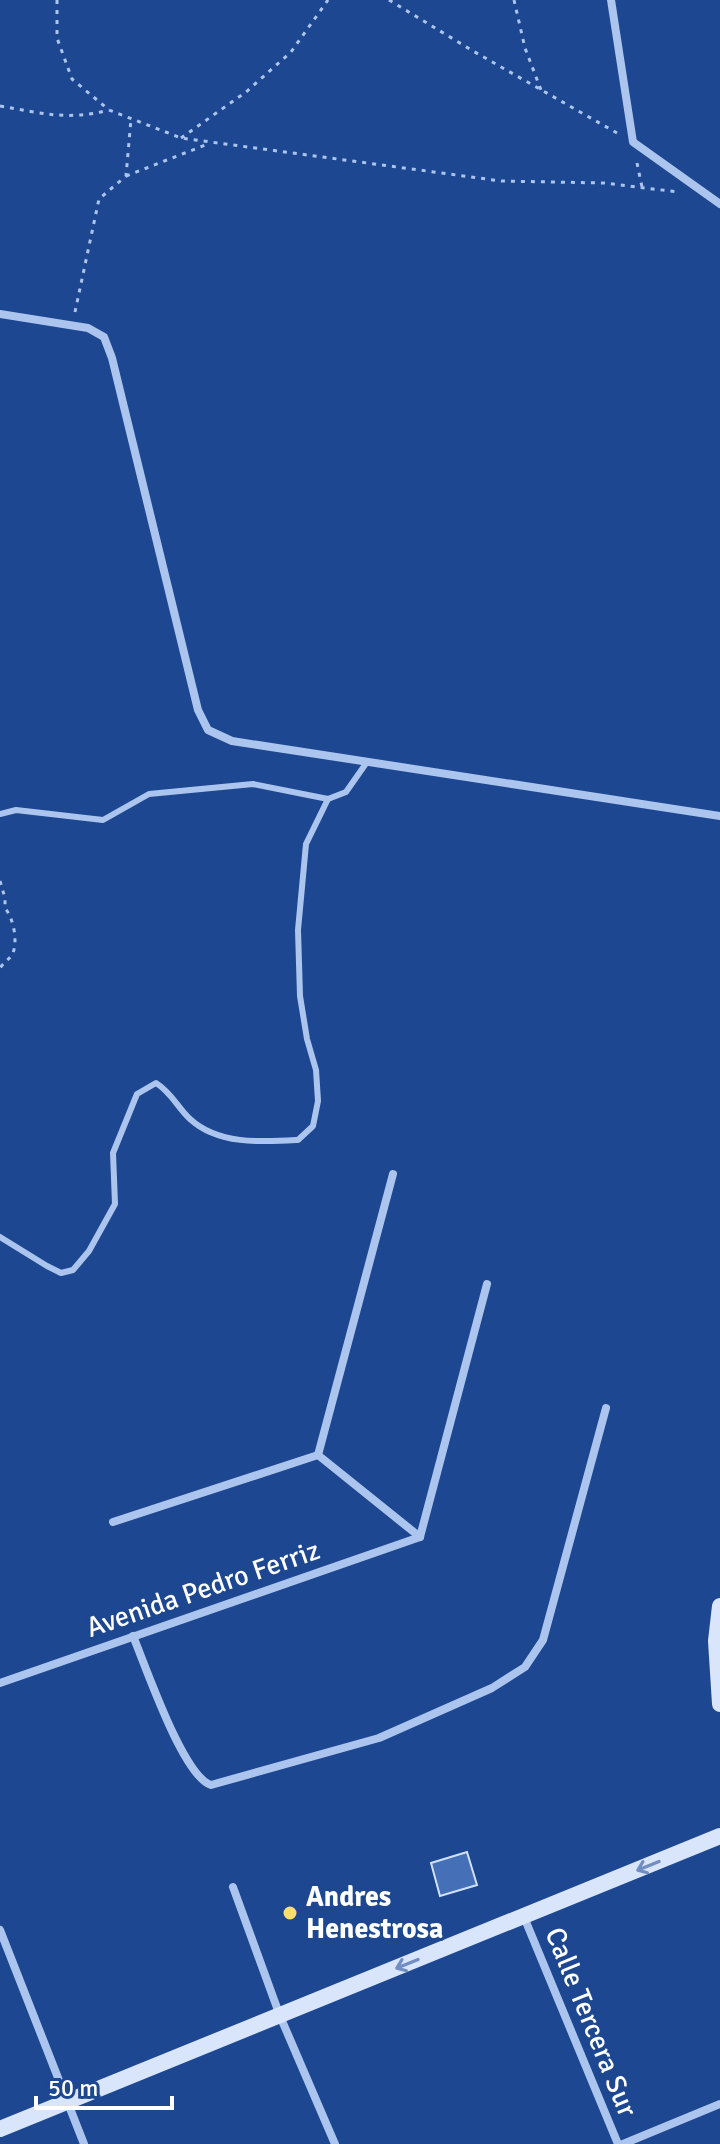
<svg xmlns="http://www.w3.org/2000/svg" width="720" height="2144" font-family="Signika,sans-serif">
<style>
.building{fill:#4570b8;stroke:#d2e1fa;stroke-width:2}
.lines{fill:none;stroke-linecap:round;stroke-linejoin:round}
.path{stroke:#acc5ee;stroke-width:3;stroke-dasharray:4 6;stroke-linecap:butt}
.lane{stroke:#acc5ee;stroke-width:6}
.street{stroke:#acc5ee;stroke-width:8}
.secondary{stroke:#d9e5fa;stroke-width:16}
.oneway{stroke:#728ec0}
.poi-dot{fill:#fede6b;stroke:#1d4791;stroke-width:3}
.labels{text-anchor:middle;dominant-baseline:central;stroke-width:6;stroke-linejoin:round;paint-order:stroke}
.street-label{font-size:28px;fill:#fff;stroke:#1d4791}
.poi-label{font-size:28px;font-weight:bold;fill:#fff;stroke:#1d4791;text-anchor:start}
</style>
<rect width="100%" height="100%" fill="#1d4791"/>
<path class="building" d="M 467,1852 L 477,1885 L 440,1896 L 431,1863 Z"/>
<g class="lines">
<g class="path">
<path d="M 57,0 L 57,38 L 72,79 L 109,110 L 181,138 L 501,181 L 604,183 L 678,192"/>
<path d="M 389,0 L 473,51 L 617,133"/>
<path d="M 514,0 L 525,48 L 541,90"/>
<path d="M 0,106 C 41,113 68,121 109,110"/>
<path d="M 181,138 L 246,92 L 291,52 L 328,0"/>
<path d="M 637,163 L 642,187"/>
<path d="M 126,176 L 208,144"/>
<path d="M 75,312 L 99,199 L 126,176 L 131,119"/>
<path d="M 0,881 L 5,898 L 5,908 C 13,918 18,939 13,953 C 10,959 4,962 0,968"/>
</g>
<g class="lane">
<path d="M 0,814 L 16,810 L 103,820 L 149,794 L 253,784 L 328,799 L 346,792 L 367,762"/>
<path d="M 0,1237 L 47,1266 L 61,1273 L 73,1270 L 89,1251 L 115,1204 L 113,1153 L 137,1094 L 156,1083 C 172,1093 177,1107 190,1119 C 218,1145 262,1142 298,1140 L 313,1126 L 318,1101 L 316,1070 L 307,1039 L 300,996 L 298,930 L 306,844 L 328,799"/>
</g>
<g class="street">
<path d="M 611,0 L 633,142 L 720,204"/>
<path d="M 0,314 L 88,328 L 104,337 L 112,358 L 198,710 L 208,730 L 232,741 L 720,816"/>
<path d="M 318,1455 L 393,1174"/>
<path d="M 318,1455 L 420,1537"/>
<path d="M 113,1522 L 318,1455"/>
<path d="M 420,1537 L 487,1284"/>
<path d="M 133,1636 C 146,1667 183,1776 211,1785 L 379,1738 L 492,1688 L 525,1667 L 543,1640 L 606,1408"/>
<path d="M 0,1683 L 420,1537"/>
<path d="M 233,1887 L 280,2016 L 335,2144"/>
<path d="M 524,1917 L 618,2144"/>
<path d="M 0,1930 L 84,2144"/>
<path d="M 623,2144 L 720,2104"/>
</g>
<g class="secondary">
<path d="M 720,1606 L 716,1641 L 720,1704"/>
<path d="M 0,2129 L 720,1836"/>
</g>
</g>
<defs><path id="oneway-shaft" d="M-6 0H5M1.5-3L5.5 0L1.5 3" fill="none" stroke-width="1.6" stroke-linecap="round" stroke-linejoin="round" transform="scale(2)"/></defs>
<g class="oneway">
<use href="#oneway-shaft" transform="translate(648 1866) rotate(158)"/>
<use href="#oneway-shaft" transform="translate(407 1964) rotate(158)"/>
</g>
<circle class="poi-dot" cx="290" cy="1913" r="8"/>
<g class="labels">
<g class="street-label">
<text transform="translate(203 1589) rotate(-19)">Avenida Pedro Ferriz</text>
<text transform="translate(591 2022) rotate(68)">Calle Tercera Sur</text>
</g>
<g class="poi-label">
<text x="306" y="1897">Andres<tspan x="306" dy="32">Henestrosa</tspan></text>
</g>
</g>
<path d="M36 2096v12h136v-12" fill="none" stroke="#ffffff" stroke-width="4"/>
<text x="48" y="2096" font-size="24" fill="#ffffff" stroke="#1d4791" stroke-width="6" paint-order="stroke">50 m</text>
</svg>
